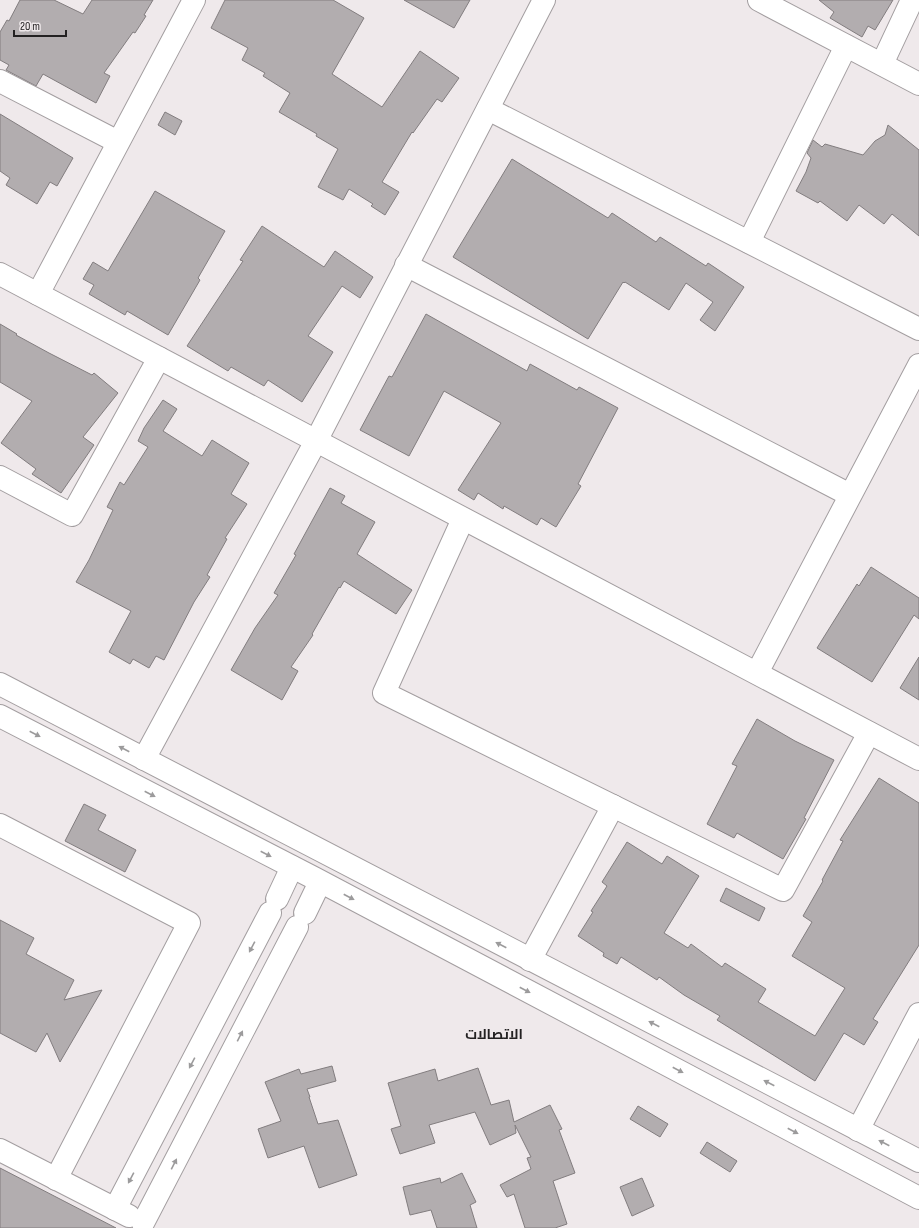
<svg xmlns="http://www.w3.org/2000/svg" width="919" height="1228" font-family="'Sofia Sans Condensed',Cairo,sans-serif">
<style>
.building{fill:#b2adaf;stroke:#827d7f}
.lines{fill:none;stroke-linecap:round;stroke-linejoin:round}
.minor-casing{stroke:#a39ea0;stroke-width:24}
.minor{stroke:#fff;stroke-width:22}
.oneway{fill:#9c9b9c}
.labels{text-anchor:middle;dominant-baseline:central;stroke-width:3;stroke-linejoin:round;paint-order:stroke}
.neighbourhood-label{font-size:14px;font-weight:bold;fill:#232122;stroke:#efe9eb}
</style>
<rect width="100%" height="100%" fill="#efe9eb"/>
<g class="building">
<path d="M 20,0 L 54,0 L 83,14 L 92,0 L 153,0 L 144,15 L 146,16 L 135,33 L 133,32 L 104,73 L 110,76 L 96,103 L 43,74 L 36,86 L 6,70 L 9,65 L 0,60 L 0,32 L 7,20 L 9,21 Z"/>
<path d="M 225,0 L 333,0 L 364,18 L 332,74 L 382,107 L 420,51 L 459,78 L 442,102 L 437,99 L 413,133 L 412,132 L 382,182 L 399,192 L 385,215 L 371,206 L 373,204 L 349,189 L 343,200 L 318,187 L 338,149 L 316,136 L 317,134 L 279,112 L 290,93 L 263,76 L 265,73 L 242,60 L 248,48 L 211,28 Z"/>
<path d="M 404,0 L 470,0 L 454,28 Z"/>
<path d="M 819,0 L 893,0 L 875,30 L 868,26 L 862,37 L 830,18 L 834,12 Z"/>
<path d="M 165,112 L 182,121 L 175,135 L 158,125 Z"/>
<path d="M 0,114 L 73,158 L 57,186 L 50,182 L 37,204 L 6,185 L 10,178 L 0,171 Z"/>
<path d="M 888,125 L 919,150 L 919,236 L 892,214 L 884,224 L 859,205 L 847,221 L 820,201 L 818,203 L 796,191 L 806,172 L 811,158 L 807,153 L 813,140 L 822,147 L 825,144 L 863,155 L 875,141 L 885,135 Z"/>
<path d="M 512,159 L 608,218 L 612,213 L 656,242 L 660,237 L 706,266 L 708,263 L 744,287 L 715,331 L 700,320 L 713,302 L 686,283 L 669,310 L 625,282 L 624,283 L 623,282 L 588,339 L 453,257 Z"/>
<path d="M 155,191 L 225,231 L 198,278 L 200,280 L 168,335 L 127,311 L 125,315 L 89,294 L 94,285 L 83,279 L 93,262 L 108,271 Z"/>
<path d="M 262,226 L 324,267 L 335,251 L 373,277 L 360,298 L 342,286 L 308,336 L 333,352 L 302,402 L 268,380 L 264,386 L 231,367 L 228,371 L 187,346 L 243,261 L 240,260 Z"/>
<path d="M 426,314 L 527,371 L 530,364 L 577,390 L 579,387 L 618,408 L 578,484 L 581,486 L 556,527 L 541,518 L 537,525 L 504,506 L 503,509 L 478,493 L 474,500 L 458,490 L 501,423 L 444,391 L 409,456 L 360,430 L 389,376 L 392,377 Z"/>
<path d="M 0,324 L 17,334 L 16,335 L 49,353 L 92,375 L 94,373 L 118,393 L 83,437 L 94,445 L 61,493 L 32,474 L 36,469 L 1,443 L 32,401 L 0,382 Z"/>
<path d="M 163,400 L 177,409 L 163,431 L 202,456 L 212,440 L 249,463 L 231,494 L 247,504 L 225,538 L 227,539 L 207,575 L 210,577 L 194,602 L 164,660 L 156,656 L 149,668 L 133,659 L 130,664 L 109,652 L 131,611 L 76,582 L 89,560 L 113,510 L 107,507 L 120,482 L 124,485 L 148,447 L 138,441 L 144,428 Z"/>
<path d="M 330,488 L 345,496 L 341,503 L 375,522 L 357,554 L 412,590 L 396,614 L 344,581 L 340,588 L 339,587 L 312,634 L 313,635 L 291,667 L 298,671 L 282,700 L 231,670 L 255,628 L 278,595 L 274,593 L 296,555 L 294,554 Z"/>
<path d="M 871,567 L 919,598 L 919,619 L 914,615 L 872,682 L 817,648 L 857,584 L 859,586 Z"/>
<path d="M 919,657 L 919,700 L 900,688 Z"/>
<path d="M 757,719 L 795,741 L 834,760 L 804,818 L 806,819 L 783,859 L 737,833 L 734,838 L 707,824 L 737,766 L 732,764 Z"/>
<path d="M 879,778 L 919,803 L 919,945 L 873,1019 L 878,1022 L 864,1045 L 844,1033 L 815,1081 L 717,1020 L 720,1016 L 684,995 L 659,977 L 657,980 L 621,957 L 617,964 L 603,956 L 604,953 L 578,936 L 593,912 L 591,911 L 607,886 L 602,882 L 627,842 L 662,864 L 667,856 L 699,876 L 664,933 L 688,948 L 691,944 L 722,967 L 725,963 L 766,989 L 758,1002 L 815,1036 L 845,988 L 792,956 L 812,922 L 803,916 L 823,881 L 822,880 L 843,841 L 840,840 Z"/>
<path d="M 84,804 L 106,815 L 98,830 L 136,850 L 125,872 L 65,841 Z"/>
<path d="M 726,888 L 765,908 L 759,921 L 720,901 Z"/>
<path d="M 0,920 L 34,938 L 26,954 L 74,980 L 64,1000 L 102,990 L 60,1062 L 47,1033 L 36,1052 L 0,1033 Z"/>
<path d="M 332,1066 L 336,1081 L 307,1089 L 310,1097 L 309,1097 L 318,1124 L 338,1120 L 357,1175 L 319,1188 L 304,1146 L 268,1158 L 258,1129 L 281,1121 L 265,1082 L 299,1069 L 301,1074 Z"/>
<path d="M 478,1068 L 491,1105 L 509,1100 L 514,1122 L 550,1105 L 562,1129 L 559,1130 L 575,1173 L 553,1181 L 567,1224 L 555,1228 L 525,1228 L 514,1194 L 507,1197 L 500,1185 L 531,1169 L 527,1158 L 531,1157 L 515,1125 L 516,1133 L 490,1145 L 475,1112 L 429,1125 L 435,1143 L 400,1154 L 391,1129 L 401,1126 L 388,1083 L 435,1069 L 438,1081 Z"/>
<path d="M 638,1106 L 668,1124 L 660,1137 L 630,1119 Z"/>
<path d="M 707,1142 L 737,1161 L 730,1172 L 700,1153 Z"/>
<path d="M 0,1168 L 116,1228 L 0,1228 Z"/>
<path d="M 462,1173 L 476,1202 L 470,1205 L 477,1228 L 437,1228 L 431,1210 L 410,1215 L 403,1187 L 440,1178 L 441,1183 Z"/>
<path d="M 642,1178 L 654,1206 L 632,1216 L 620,1187 Z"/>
</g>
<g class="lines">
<defs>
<g id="minor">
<path d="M 759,0 L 919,84"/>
<path d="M 882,64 L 912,0"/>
<path d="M 0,81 L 118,142"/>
<path d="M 488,109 L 919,329"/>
<path d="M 749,242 L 846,46"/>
<path d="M 406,265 L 850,495"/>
<path d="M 0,274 L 919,759"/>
<path d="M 38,294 L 194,0"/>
<path d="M 0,477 L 72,515 L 159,358"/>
<path d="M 463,519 L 384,693 L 783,890 L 869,733"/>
<path d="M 757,673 L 919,365"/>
<path d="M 0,684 L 919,1161"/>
<path d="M 0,716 L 314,878 L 919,1198"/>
<path d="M 144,759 L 316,441 L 544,0"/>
<path d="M 0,825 L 189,923 L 56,1179"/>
<path d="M 277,899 L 292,867"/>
<path d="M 305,913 L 320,882"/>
<path d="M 530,960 L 613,806"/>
<path d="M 858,1130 L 919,1014"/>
<path d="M 0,1150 L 129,1216"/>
<path d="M 115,1209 L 270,913"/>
<path d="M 143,1223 L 297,927"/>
</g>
</defs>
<use href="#minor" class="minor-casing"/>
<use href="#minor" class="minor"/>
</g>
<defs><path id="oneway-solid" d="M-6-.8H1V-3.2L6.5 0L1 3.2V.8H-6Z"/></defs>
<g class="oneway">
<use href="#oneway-solid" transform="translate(35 734) rotate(27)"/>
<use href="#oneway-solid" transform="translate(124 749) rotate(-152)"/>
<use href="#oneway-solid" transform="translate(150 794) rotate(27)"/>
<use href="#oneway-solid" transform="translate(266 854) rotate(27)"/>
<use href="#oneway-solid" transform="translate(349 897) rotate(28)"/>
<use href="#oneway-solid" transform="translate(501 945) rotate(-153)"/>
<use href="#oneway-solid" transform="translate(252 947) rotate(118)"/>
<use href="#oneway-solid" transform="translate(525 990) rotate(28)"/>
<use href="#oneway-solid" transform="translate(654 1024) rotate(-153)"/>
<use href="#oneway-solid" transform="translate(240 1036) rotate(-63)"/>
<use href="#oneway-solid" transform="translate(192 1063) rotate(118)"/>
<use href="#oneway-solid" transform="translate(678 1070) rotate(28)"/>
<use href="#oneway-solid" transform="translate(769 1083) rotate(-153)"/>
<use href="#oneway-solid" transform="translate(793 1131) rotate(28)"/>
<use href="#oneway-solid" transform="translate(884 1143) rotate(-153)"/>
<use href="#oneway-solid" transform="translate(174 1164) rotate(-63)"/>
<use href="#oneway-solid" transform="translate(131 1178) rotate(118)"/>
</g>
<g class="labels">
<g class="neighbourhood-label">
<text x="494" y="1034">الاتصالات</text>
</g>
</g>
<path d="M14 30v6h52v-6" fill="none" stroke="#232122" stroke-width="2"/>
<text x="20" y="30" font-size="12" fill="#232122" stroke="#efe9eb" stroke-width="3" paint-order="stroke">20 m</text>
</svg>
